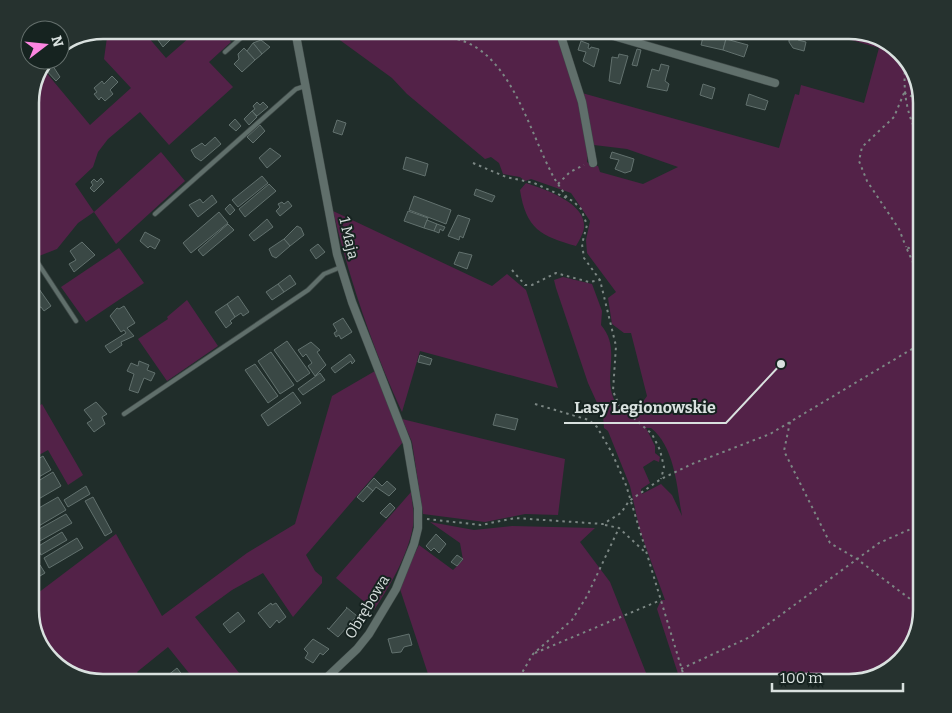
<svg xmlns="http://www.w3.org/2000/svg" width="952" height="713" font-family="Bitter,serif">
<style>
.green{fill:#532248;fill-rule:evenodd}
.building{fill:#3a4845;stroke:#62716e}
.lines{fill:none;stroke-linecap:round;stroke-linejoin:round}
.service-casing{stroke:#3f4a48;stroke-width:5.5}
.minor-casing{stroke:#3f4a48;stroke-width:9}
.path{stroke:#7c8784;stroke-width:2;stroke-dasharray:2.5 4;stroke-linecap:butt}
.service{stroke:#606f6b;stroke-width:4}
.minor{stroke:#606f6b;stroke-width:8}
.labels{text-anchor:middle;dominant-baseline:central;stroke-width:4;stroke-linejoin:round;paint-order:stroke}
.street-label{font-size:15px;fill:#d9e1df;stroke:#162320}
.rim{fill:none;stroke:#d9e1df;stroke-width:2.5}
.leader{fill:none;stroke:#d9e1df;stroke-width:2}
.callout-dot{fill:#d9e1df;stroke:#162320;stroke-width:2}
.callout-label{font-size:16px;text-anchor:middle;font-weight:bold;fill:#d9e1df;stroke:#162320;stroke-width:4;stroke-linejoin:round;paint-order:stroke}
</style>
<rect width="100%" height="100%" fill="#202d2a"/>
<g class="green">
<path d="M 108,30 L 142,30 L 166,58 L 198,30 L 221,30 L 231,42 L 209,62 L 233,87 L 169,145 L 140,112 L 108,139 L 98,152 L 93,167 L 75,184 L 94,212 L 161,152 L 185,181 L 116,244 L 94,212 L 78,223 L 57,249 L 39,256 L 30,239 L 30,97 L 44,70 L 90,125 L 131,88 L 104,59 Z"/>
<path d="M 326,30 L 557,30 C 569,68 594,122 587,162 L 593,166 L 598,166 L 600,172 L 643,184 L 678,167 L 627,149 L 594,145 L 582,93 L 779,148 L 795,94 L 799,95 L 801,85 L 864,103 L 879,48 L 841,37 L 847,30 L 894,45 L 915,71 L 922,102 L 922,611 L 907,655 L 881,676 L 850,683 L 681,683 L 657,609 L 661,600 L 665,600 L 640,531 L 630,486 L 608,431 L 604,428 L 603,416 L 588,383 L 556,288 L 554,280 L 563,277 L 592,284 L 602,311 L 601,325 C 624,352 598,379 619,408 L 640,406 L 647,396 L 631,333 L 624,333 L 612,324 L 608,298 L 616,292 L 587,253 L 586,240 L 590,221 L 571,193 L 531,179 L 525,181 L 520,177 L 503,174 L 499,163 L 491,157 L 485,159 L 407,94 L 392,78 ZM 646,428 L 651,428 C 675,447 677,488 682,516 L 672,495 L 661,484 L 642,494 L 641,489 L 650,483 L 643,467 L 654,460 L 659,462 L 660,457 L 655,453 L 655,446 Z"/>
<path d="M 526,183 C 544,189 587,203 584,228 C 583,234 579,241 576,246 C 541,236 526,229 520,190 Z"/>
<path d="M 333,211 L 492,286 L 507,274 L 526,290 L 558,388 L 420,351 L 402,412 C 372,347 350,281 333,211 Z"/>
<path d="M 119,248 L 144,283 L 86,322 L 61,287 Z"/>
<path d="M 187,300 L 218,346 L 167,381 L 138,339 L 168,319 L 167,317 Z"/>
<path d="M 375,371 L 403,442 L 306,555 L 315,571 L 322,577 L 322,583 L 293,617 L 263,573 L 232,590 L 195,617 L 247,683 L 197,683 L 168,647 L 137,672 L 144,681 L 142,683 L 102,683 L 58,668 L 38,643 L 30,615 L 30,599 L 116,534 L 162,616 L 247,553 L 295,524 L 332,396 Z"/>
<path d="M 42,404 L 83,475 L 68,485 L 48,450 L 30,460 L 30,412 Z"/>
<path d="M 402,419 L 565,459 L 558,515 L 525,514 L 485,522 L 423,514 L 412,442 Z"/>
<path d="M 411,492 C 412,503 415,515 413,526 C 408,555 390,586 374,610 L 336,578 Z"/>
<path d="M 430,522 L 474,530 L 512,526 L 595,528 L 580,542 L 610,582 L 650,683 L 431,683 L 399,586 L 419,545 L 453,570 L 463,560 L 460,543 Z"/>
</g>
<g class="building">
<path d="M 793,30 L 801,33 L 798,40 L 806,42 L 804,51 L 793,48 L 789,42 L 789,33 Z"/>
<path d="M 168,31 L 173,37 L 163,47 L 158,40 Z"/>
<path d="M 704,33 L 726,39 L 723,50 L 701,45 Z"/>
<path d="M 726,39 L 748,45 L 744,57 L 723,50 Z"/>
<path d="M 261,40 L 270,47 L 262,54 L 253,43 Z"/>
<path d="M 581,41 L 589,44 L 588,48 L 590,49 L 591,47 L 599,49 L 594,67 L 583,61 L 586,52 L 578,50 Z"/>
<path d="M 72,42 L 62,50 L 60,47 L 60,46 Z"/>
<path d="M 253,43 L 262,54 L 255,60 L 244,48 L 247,51 Z"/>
<path d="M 244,48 L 255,60 L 242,72 L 234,64 L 239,59 L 238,54 Z"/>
<path d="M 637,49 L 641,50 L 637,66 L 632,65 Z"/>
<path d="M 619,54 L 628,56 L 620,84 L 609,81 L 612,57 L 618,58 Z"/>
<path d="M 51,63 L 60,77 L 56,81 L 44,68 Z"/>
<path d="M 661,64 L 669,66 L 665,81 L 669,84 L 667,91 L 647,87 L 652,69 L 659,71 Z"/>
<path d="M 112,76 L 118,82 L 110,90 L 113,94 L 105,101 L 101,97 L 99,100 L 94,94 L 97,92 L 94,88 L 102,81 L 104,84 Z"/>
<path d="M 703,84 L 715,88 L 712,99 L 700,95 Z"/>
<path d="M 749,94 L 768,101 L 765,110 L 746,105 Z"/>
<path d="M 257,102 L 260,105 L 263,102 L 268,107 L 257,116 L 252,111 L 255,109 L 253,106 Z"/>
<path d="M 252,111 L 257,117 L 249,125 L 244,119 Z"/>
<path d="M 235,119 L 241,126 L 236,131 L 229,125 Z"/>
<path d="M 337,120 L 346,123 L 342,135 L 333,132 Z"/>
<path d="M 260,125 L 265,131 L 253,143 L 247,137 Z"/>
<path d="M 215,137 L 221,144 L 201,161 L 195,157 L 191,150 L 202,143 L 205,146 Z"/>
<path d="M 270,148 L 281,156 L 267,168 L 259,158 Z"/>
<path d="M 612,152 L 634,159 L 631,171 L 625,173 L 615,169 L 619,160 L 610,158 Z"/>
<path d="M 406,157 L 428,164 L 425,176 L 403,169 Z"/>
<path d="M 262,176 L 268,183 L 238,207 L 232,200 Z"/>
<path d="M 101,178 L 104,182 L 94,192 L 90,188 L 93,185 L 91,182 L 94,179 L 97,182 Z"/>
<path d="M 269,184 L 276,191 L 245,217 L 239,209 Z"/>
<path d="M 476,189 L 495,196 L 492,202 L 474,195 Z"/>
<path d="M 212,195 L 217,202 L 198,217 L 189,205 L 200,199 L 203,203 Z"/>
<path d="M 414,196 L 451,210 L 446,224 L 409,210 Z"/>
<path d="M 288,201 L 292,206 L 280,216 L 276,211 L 280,207 L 278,204 L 282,202 L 284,204 Z"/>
<path d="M 230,204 L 235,210 L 230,215 L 225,209 Z"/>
<path d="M 408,211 L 428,218 L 424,228 L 404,221 Z"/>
<path d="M 219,212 L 228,223 L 191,253 L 183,243 Z"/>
<path d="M 458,215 L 470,219 L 463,238 L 460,236 L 459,240 L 448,236 Z"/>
<path d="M 267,219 L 273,227 L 254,241 L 249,235 Z"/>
<path d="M 427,220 L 437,224 L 434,231 L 424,228 Z"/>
<path d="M 228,224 L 234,230 L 203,256 L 198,250 Z"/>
<path d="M 437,224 L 445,227 L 443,231 L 440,229 L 439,233 L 434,231 Z"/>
<path d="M 297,226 L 301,228 L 304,235 L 290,246 L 284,239 Z"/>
<path d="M 145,232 L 160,240 L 155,249 L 150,246 L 148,248 L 140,241 Z"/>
<path d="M 284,239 L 290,246 L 276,258 L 272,256 L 269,249 Z"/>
<path d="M 82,242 L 95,255 L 74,272 L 69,264 L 76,260 L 70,251 Z"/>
<path d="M 318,244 L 325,252 L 316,259 L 310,250 Z"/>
<path d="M 459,252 L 472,255 L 467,269 L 454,264 Z"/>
<path d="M 290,275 L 296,284 L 284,292 L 278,284 Z"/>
<path d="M 32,279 L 51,306 L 44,311 L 41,307 L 30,310 Z"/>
<path d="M 278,284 L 284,292 L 272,300 L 266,292 Z"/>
<path d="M 238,296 L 249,312 L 243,316 L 241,313 L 235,317 L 227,304 Z"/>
<path d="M 227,304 L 235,317 L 230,321 L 232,323 L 226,328 L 215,312 Z"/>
<path d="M 124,306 L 135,323 L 127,328 L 134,336 L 121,342 L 122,345 L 110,353 L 105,346 L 126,333 L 124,330 L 121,332 L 110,316 L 117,308 L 119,309 Z"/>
<path d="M 343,318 L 352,332 L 341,339 L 339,335 L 336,337 L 334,333 L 337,331 L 333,324 Z"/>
<path d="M 287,341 L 310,373 L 297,382 L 274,350 Z"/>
<path d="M 311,342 L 320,350 L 317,352 L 326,365 L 315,376 L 308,366 L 312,363 L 306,354 L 303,357 L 298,350 Z"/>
<path d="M 271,352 L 294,385 L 280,394 L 258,361 Z"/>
<path d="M 350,354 L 355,361 L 352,364 L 351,361 L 335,373 L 331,368 Z"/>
<path d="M 420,355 L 432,359 L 430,365 L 418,362 Z"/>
<path d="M 139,361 L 149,365 L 147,370 L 155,373 L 151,381 L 144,378 L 138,393 L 129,390 L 134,374 L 127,371 L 131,363 L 138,366 Z"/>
<path d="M 255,364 L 278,396 L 268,403 L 245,370 Z"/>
<path d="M 320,373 L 325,380 L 303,395 L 298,389 Z"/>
<path d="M 293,392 L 301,403 L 268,426 L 261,415 Z"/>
<path d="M 96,402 L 107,414 L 102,417 L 105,424 L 94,432 L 87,423 L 92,420 L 84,410 Z"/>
<path d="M 496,414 L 518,419 L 515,430 L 493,425 Z"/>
<path d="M 43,456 L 51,470 L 30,482 L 30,464 Z"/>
<path d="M 53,472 L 61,486 L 30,504 L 30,486 Z"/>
<path d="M 374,478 L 382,486 L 387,481 L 396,489 L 389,496 L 376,487 L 373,491 L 367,486 Z"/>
<path d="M 86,486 L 90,494 L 68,507 L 64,500 Z"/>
<path d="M 367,486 L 373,491 L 363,502 L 357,497 Z"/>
<path d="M 58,497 L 66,510 L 32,530 L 30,513 Z"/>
<path d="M 93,497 L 112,532 L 105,536 L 85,501 Z"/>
<path d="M 390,503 L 395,508 L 386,518 L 380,513 Z"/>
<path d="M 66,514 L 72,523 L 38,542 L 32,533 Z"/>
<path d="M 62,532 L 67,540 L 41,555 L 37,547 Z"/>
<path d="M 436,534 L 446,544 L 439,553 L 434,548 L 431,551 L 426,546 Z"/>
<path d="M 77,538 L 83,548 L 49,568 L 44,558 Z"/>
<path d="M 33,555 L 38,563 L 30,568 L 30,557 Z"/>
<path d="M 457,555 L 463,559 L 457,566 L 451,562 Z"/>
<path d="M 40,565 L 45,573 L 30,582 L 30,571 Z"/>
<path d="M 271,603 L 272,605 L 276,603 L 286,617 L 279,623 L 277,620 L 270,628 L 258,613 Z"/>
<path d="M 346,607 L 357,616 L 338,637 L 327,628 L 329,629 L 347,608 Z"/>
<path d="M 238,612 L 245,621 L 230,633 L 223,624 Z"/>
<path d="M 409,634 L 412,645 L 404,647 L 401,652 L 392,653 L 388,639 Z"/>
<path d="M 313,639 L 329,649 L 323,655 L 320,653 L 313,663 L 305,658 L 308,653 L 304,649 Z"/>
<path d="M 177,668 L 183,676 L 172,683 L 167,676 Z"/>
<path d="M 167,676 L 172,683 L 158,683 Z"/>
<path d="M 352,677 L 358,683 L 345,683 Z"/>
</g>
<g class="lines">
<defs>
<g id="service">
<path d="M 225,52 L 250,30"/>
<path d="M 155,214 L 296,89 L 305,86"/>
<path d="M 30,260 L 36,260 L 76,321"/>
<path d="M 124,414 L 308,290 L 324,274 L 341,267"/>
<path d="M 191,683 L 192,683"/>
</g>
<g id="minor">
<path d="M 295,30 L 337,254 L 352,302 L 407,443 L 418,508 L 418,528 L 414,544 L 396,589 L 369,634 L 357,649 L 321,683"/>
<path d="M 559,30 L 582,102 L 593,163"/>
<path d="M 593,30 L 775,83"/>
</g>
</defs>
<use href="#service" class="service-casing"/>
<use href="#minor" class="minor-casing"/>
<g class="path">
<path d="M 413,30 C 432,37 454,35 472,45 C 513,67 530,131 551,172 C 555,181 562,189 567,198"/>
<path d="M 906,59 C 902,89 906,117 922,142"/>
<path d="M 904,93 L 894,117 L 862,147 L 859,161 L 867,181 L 899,229 L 906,247"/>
<path d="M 904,93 L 922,101"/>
<path d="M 473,163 L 506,177 L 534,183 L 573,201 L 581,209 L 587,225 L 582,244 L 584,258 L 600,280 L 616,346 L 613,391 L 619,405 L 652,434 L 660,450 L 664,467 L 661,479"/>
<path d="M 558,184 L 570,172 L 584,165"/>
<path d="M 922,253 L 906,247 L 915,267 L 922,322"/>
<path d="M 512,270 L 525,285 L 532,285 L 556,273 L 589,282 L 600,280"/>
<path d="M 535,404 L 589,420 L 597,427 L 612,453 L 626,485 L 686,683"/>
<path d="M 790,422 L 784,451 L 830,543 L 857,559 L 922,608"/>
<path d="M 427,519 L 481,525 L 515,518 L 603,524 L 621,513 L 629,501 L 661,479 L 692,464 L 770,434 L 922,343"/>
<path d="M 605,525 L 619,528 L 645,552"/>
<path d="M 535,653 L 661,600"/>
<path d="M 681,669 L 752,636 L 879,543 L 922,524"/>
<path d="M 516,683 L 533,654 L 572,620 L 587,596 L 619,528"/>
</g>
<use href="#service" class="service"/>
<use href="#minor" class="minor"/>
</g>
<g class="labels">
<g class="street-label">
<text transform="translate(349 238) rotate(77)">1 Maja</text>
<text transform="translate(367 607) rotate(-59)">Obrębowa</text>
</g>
</g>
<path d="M0 0H952V713H0ZM103 39H849A64 64 0 0 1 913 103V610A64 64 0 0 1 849 674H103A64 64 0 0 1 39 610V103A64 64 0 0 1 103 39Z" fill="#26322f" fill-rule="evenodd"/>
<path class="rim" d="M103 39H849A64 64 0 0 1 913 103V610A64 64 0 0 1 849 674H103A64 64 0 0 1 39 610V103A64 64 0 0 1 103 39Z"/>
<path class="leader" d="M781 364L726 423H564"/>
<circle class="callout-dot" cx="781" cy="364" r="5"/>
<g class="callout-label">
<text x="645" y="413">Lasy Legionowskie</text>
</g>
<g transform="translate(45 45) rotate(74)"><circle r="24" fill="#162320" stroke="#646f6c"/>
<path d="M0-4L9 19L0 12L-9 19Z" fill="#fd86e1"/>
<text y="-8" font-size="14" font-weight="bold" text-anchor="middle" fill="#d9e1df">N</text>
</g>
<path d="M772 683v8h131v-8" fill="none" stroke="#d9e1df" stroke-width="2.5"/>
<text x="780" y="683" font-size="15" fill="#d9e1df" stroke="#162320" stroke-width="4" paint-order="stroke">100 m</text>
</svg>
